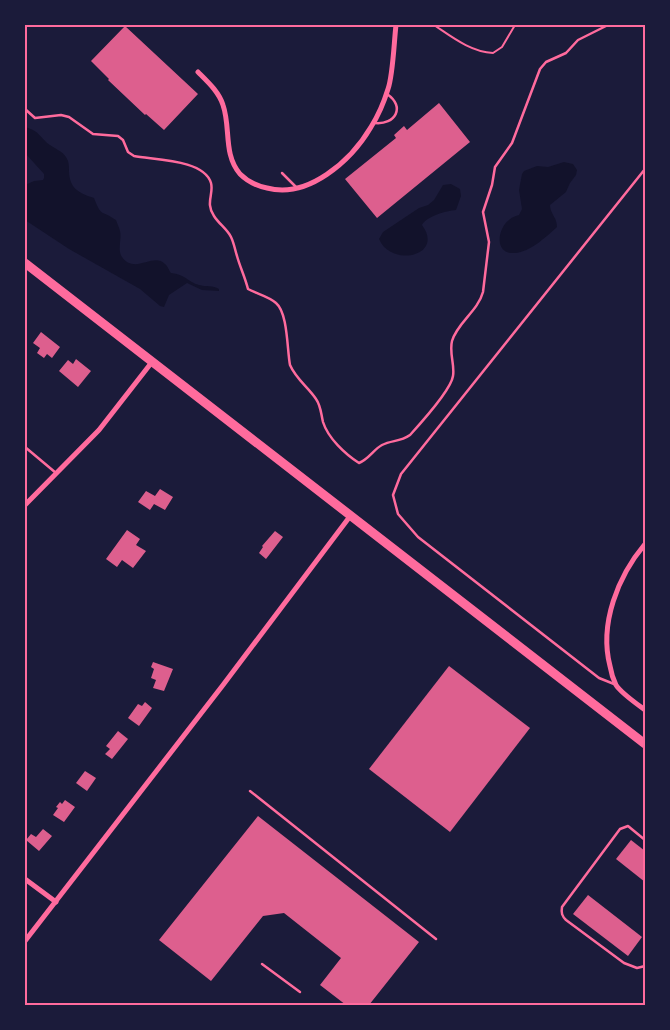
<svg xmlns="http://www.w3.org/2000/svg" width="670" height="1030" font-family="'PT Sans',sans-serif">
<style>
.water{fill:#12122b}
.building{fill:#dd5f8e}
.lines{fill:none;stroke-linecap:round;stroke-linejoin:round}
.path{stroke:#ff6b9d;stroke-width:2}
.service{stroke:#ff6b9d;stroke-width:2.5}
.minor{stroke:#ff6b9d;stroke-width:5}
.primary{stroke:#ff6b9d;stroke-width:9}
.neatline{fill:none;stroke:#ff6b9d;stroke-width:2}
</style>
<rect width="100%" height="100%" fill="#1b1b3a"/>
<g class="water">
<path d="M 25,127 C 40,131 40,138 50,145 C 57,150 65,152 68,161 C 69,164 69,168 69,172 C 70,189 79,193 94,198 C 102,218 100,209 116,220 C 117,223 119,227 120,231 C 122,239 117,250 122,257 C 135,275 153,252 165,264 C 168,266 169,271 171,273 C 185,274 188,282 199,285 C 206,287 213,285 219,289 L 219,291 L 202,290 L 187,283 L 169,295 L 164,307 L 160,306 L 140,289 L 69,249 L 25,220 L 25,185 L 34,181 L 43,180 L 44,178 L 44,174 L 25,153 Z"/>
<path d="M 564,162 L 573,164 L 577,170 L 576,175 L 570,183 L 566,192 L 550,205 C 550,214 557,217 557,227 C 546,237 530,252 515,253 C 494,255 497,229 509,220 C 512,217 516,216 519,215 L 522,209 L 519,190 L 522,174 L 524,171 L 537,166 L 548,167 Z"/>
<path d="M 451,184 L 460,189 L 461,196 L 456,210 C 446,211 427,216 422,225 C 445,256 391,268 379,239 L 383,232 L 419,208 L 428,205 L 434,200 L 443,185 Z"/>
</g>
<g class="building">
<path d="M 125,26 L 198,94 L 164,130 L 146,114 L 145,115 L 108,80 L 109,79 L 91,61 Z"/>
<path d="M 439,103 L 470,142 L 377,218 L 345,179 L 396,138 L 394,135 L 404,126 L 407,130 Z"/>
<path d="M 41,332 L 60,347 L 52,358 L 47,354 L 44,358 L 37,353 L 40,348 L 33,343 Z"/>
<path d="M 76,359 L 91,371 L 78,387 L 59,371 L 68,360 L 73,364 Z"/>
<path d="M 160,489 L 173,497 L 165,510 L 154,504 L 150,510 L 138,502 L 146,491 L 155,496 Z"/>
<path d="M 127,530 L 140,539 L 136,545 L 146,551 L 133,568 L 122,560 L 117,567 L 106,559 Z"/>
<path d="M 275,531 L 283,537 L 266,559 L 259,553 L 263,547 L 262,546 Z"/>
<path d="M 153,662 L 173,669 L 164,691 L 153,688 L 156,680 L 151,678 L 154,669 L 151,667 Z"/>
<path d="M 449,666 L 530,728 L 450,832 L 369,769 Z"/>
<path d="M 145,702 L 152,708 L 139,726 L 128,718 L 138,704 L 142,706 Z"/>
<path d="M 118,731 L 128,739 L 112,759 L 105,754 L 110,749 L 106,746 Z"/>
<path d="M 85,771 L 96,778 L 87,791 L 76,783 Z"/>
<path d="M 65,800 L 75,807 L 64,822 L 53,815 L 58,808 L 56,807 L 60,802 L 62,804 Z"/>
<path d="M 258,816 L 419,942 L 369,1005 L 346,1005 L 320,985 L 341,958 L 284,913 L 263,916 L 211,981 L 159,940 Z"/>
<path d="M 43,829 L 52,836 L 39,851 L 26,840 L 31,834 L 36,837 Z"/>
<path d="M 631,840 L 645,851 L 645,882 L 616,859 Z"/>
<path d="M 588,895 L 642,937 L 628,956 L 573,914 Z"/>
</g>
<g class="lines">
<path class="path" d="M 434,25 C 452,37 471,52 493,53 L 502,47 L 515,25"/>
<g class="service">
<path d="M 25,109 L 35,118 L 61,115 L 69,117 L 93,134 L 118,136 L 123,140 L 128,152 L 134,156 C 153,160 204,159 211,183 C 214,194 205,203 214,216 C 219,224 227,229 231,237 C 234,243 235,250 237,256 C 240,267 245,277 248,289 C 257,294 268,296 276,303 C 288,313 287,350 290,365 C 296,379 308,387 316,399 C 321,406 321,414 323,422 C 328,438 345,454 359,463 C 369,459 373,450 382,445 C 392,440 400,442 410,435 C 420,424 451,390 453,376 C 455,365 449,353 452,341 C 457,323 478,311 483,292 L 489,242 L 483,212 L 492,185 L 495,167 L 512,143 L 540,69 L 546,62 L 566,53 L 578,40 L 608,25"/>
<path d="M 375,123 C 395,125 406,107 387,94"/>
<path d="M 282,173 L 297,188"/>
<path d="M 25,447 L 56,473"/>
<path d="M 614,684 L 599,678 L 418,537 L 398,514 L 393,495 L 401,474 L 645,169"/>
<path d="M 250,791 L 436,939"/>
<path d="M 645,840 L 628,826 L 620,829 L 562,907 C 561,913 562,916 566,920 L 624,963 L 637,968 L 645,966"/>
<path d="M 262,964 L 300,992"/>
</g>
<g class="minor">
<path d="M 198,72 C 208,82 219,92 223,105 C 231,128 223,154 240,174 C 247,181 257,186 267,188 C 308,199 351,161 371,127 C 378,116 384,102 388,89 C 393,75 394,42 396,25"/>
<path d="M 25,505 L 99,430 L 152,362"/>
<path d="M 645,544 C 618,576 599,624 610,666 C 611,672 613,679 616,685 C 621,693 637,704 645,710"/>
<path d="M 25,879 L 56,902"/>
<path d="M 25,941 L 223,685 L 351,515"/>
</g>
<path class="primary" d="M 25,263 L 645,744"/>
</g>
<rect width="670" height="1030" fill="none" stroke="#1b1b3a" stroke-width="52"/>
<rect x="26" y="26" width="618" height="978" class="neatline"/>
</svg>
